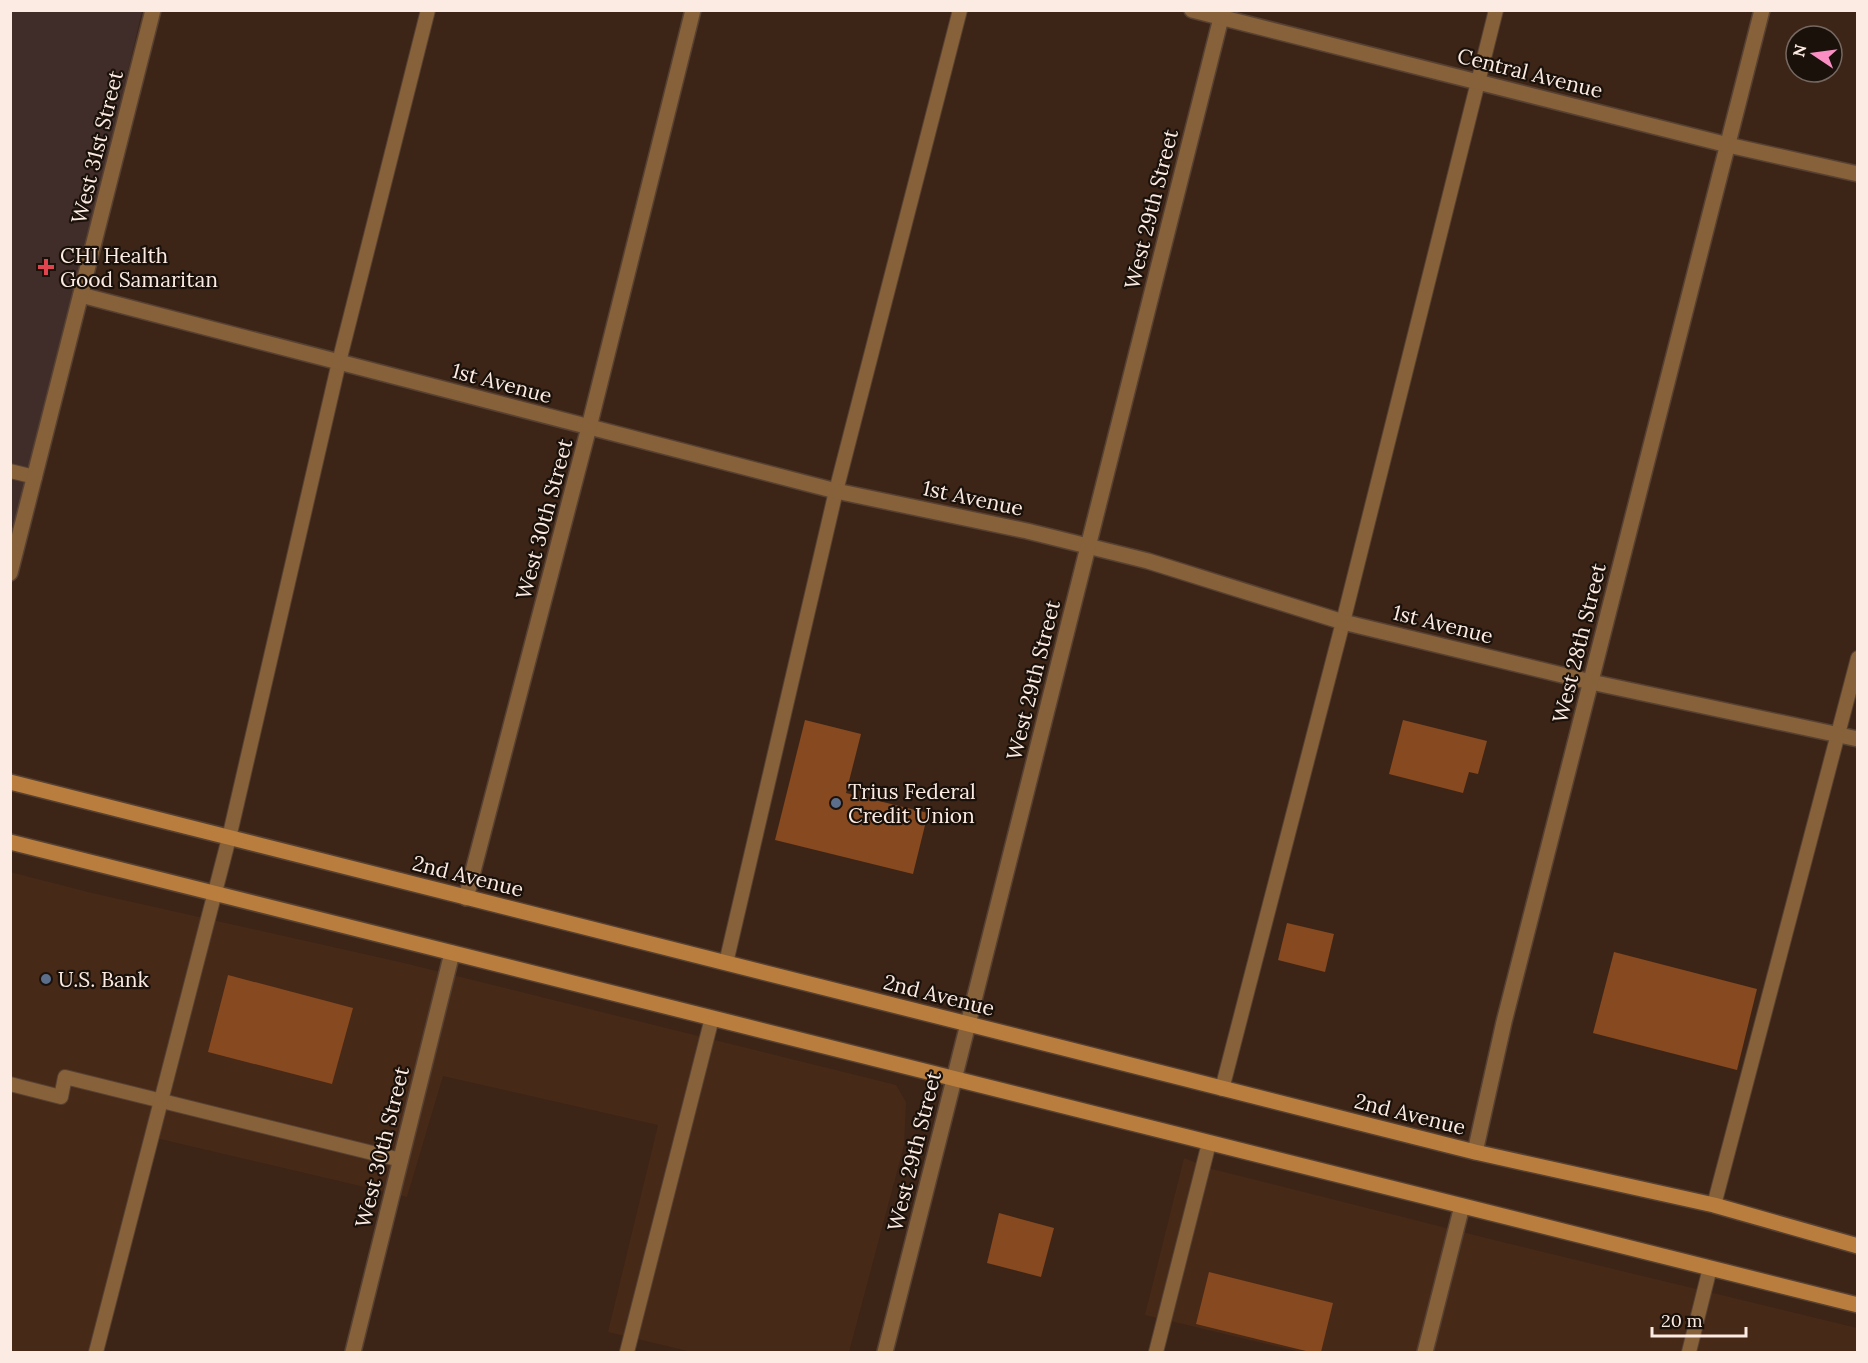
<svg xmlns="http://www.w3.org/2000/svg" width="1868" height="1363" font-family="Lora,serif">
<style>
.built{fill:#472917}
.medical{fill:#402d29}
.building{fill:#874920}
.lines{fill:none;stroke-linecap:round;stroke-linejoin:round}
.service-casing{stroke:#574133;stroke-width:16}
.minor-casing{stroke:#574133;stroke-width:18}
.tertiary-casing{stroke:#574133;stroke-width:18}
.secondary-casing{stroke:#574133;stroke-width:18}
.service{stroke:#86613a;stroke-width:14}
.minor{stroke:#86613a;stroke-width:15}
.tertiary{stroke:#86613a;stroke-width:15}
.secondary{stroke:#b97e3d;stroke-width:15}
.health-dot{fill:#e0444e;stroke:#1b110b;stroke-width:2}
.service-dot{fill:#5c6f8a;stroke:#1b110b;stroke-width:2}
.labels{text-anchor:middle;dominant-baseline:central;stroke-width:4.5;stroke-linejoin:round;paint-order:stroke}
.street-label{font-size:21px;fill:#fbebe2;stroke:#1b110b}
.poi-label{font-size:21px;fill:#fbebe2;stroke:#1b110b;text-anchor:start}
</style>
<rect width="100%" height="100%" fill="#3c2517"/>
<g class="built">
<path d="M 10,872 L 92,893 L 404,963 L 896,1085 L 906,1102 L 904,1145 L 849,1352 L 692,1352 L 608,1332 L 658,1125 L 443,1076 L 407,1197 L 156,1138 L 99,1352 L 11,1352 Z"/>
<path d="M 1184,1158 L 1212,1169 L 1498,1241 L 1857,1328 L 1857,1352 L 1300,1352 L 1145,1315 Z"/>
</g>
<path class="medical" d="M 10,11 L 142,11 L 22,526 L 10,524 Z"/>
<g class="building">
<path d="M 805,720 L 861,734 L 846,793 L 928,813 L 913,874 L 775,840 Z"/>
<path d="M 1403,720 L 1487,741 L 1478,774 L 1469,772 L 1463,793 L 1389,774 Z"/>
<path d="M 1287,923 L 1334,934 L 1325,972 L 1278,960 Z"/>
<path d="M 1614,952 L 1757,989 L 1737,1070 L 1593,1033 Z"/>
<path d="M 228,975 L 353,1008 L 332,1084 L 208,1052 Z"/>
<path d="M 999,1213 L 1054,1228 L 1041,1277 L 987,1263 Z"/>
<path d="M 1209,1272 L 1333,1303 L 1321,1352 L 1310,1352 L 1196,1324 Z"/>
</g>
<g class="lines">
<defs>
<g id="service">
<path d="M 10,471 L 35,477"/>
<path d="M 726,963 L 836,491 L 960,10"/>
<path d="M 10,1084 L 61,1097 L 65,1077 L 401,1160"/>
<path d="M 1222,1089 L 1343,622 L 1496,10"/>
<path d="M 1714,1205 L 1858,658"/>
<path d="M 96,1352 L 229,838 L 339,362 L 428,10"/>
<path d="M 627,1352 L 712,1018"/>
<path d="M 1156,1352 L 1209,1143"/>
<path d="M 1689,1352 L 1710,1268"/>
</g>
<g id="minor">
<path d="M 81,295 L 836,491 L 1027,531 L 1148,561 L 1343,622 L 1591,682 L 1858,739"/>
<path d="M 466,898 L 589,427 L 693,10"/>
<path d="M 968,1024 L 1223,10"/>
<path d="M 1475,1152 L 1504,1022 L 1762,10"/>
<path d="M 353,1352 L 452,953"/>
<path d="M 1425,1352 L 1462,1206"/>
</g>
<g id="tertiary">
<path d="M 1192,10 L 1728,145 L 1858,174"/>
<path d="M 10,573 L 153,10"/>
<path d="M 885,1352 L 968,1024"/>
</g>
<g id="secondary">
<path d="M 10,782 L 1475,1152 L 1714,1205 L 1858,1246"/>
<path d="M 10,842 L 1858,1305"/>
</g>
</defs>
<use href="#service" class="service-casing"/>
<use href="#minor" class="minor-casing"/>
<use href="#tertiary" class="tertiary-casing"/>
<use href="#secondary" class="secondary-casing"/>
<use href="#service" class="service"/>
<use href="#minor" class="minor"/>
<use href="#tertiary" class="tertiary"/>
<use href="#secondary" class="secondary"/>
</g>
<path class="health-dot" d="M43 258h6v6h6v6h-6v6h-6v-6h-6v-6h6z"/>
<g class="service-dot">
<circle cx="836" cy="803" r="6"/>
<circle cx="46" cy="979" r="6"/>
</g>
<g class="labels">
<g class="street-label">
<text transform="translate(1530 73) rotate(14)">Central Avenue</text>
<text transform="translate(97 147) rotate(-76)">West 31st Street</text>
<text transform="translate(1151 209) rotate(-76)">West 29th Street</text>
<text transform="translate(502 383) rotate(15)">1st Avenue</text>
<text transform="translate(973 498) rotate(12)">1st Avenue</text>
<text transform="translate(544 519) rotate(-75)">West 30th Street</text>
<text transform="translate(1443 624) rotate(14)">1st Avenue</text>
<text transform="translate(1579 643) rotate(-76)">West 28th Street</text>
<text transform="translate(1033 680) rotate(-76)">West 29th Street</text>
<text transform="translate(468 876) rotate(14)">2nd Avenue</text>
<text transform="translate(939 995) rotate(14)">2nd Avenue</text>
<text transform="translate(1410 1114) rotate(14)">2nd Avenue</text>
<text transform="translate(382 1147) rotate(-76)">West 30th Street</text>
<text transform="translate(914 1151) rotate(-76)">West 29th Street</text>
</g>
<g class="poi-label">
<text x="60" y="255">CHI Health<tspan x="60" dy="24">Good Samaritan</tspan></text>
<text x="848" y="791">Trius Federal<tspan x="848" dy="24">Credit Union</tspan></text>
<text x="58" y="979">U.S. Bank</text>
</g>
</g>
<rect width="1868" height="1363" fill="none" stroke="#fbebe2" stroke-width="24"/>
<g transform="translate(1814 54) rotate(283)"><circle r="28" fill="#1b110b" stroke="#756861" stroke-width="1.5"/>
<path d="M0-4.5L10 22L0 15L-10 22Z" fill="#fb8fc4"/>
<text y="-9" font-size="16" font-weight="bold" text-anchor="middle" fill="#fbebe2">N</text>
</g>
<path d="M1652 1327v9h94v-9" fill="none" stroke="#fbebe2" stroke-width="3"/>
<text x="1661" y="1327" font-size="18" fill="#fbebe2" stroke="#1b110b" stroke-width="4.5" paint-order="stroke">20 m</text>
</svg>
